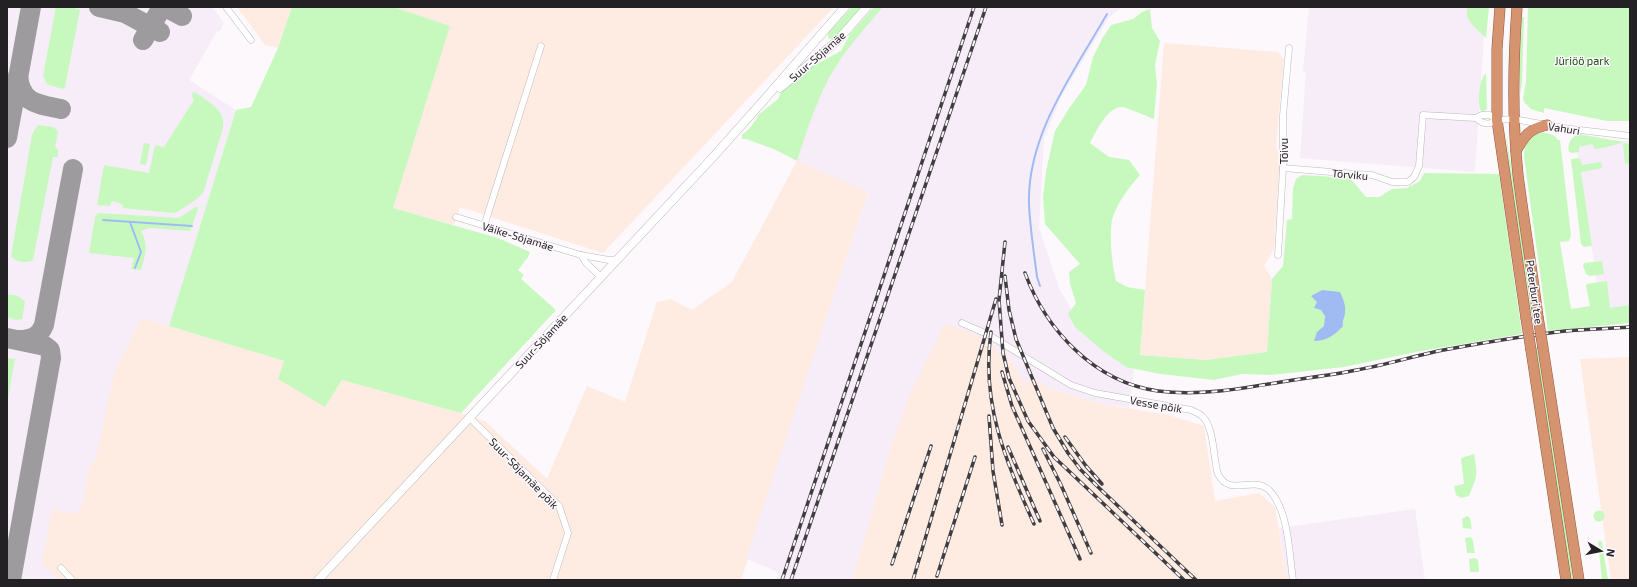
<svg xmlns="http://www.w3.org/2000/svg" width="1637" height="587" font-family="'Exo 2',sans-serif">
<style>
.built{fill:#f6edf8}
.industrial{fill:#feebe2}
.green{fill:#c7f9bf}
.water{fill:#a0bbf3}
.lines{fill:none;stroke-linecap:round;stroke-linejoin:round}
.stream{stroke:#a0bbf3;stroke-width:2}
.taxiway{stroke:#9e9b9e;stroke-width:20}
.minor-casing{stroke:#bcb8bc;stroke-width:7}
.secondary-casing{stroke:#bcb8bc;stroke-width:9}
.trunk-casing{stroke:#905a3e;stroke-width:11}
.minor{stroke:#fff;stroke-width:6}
.secondary{stroke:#fff;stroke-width:8}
.trunk{stroke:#d69370;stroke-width:10}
.rail-casing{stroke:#403e40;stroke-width:3.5}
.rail{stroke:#fcf8fc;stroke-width:2;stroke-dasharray:6;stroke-linecap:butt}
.trunk-bridge-casing{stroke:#905a3e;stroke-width:11;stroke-linecap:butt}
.trunk-bridge{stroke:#d69370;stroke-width:10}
.labels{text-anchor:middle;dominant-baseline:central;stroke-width:3;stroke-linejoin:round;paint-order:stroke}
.street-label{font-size:11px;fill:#232123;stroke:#fcf8fc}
.park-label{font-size:11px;fill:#184e0f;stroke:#fcf8fc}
</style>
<rect width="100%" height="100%" fill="#fcf8fc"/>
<g class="built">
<path d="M 7,7 L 212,7 L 224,23 L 220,31 L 217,31 L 189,80 L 236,110 L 169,326 L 142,318 L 96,458 L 89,469 L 83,502 L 77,514 L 53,509 L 43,564 L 60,580 L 7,580 Z"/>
<path d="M 879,7 L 1123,7 L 1109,17 L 1061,97 L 1044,139 L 1039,228 L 1059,288 L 1076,317 L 1134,367 L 1129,408 L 1101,404 L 1051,389 L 1033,378 L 1024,384 L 1006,353 L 996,353 L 995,345 L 987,341 L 981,340 L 893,441 L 852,580 L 776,580 L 778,572 L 745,558 L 868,193 L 799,162 L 776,150 L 746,138 L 840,58 Z"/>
<path d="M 1309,7 L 1486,7 L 1475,172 L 1300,158 L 1306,72 L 1303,71 Z"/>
<path d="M 1574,139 L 1619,142 L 1630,141 L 1630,313 L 1602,317 L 1581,172 Z"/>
<path d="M 1415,509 L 1425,580 L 1287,580 L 1279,528 Z"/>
</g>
<g class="industrial">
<path d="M 237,7 L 292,7 L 278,48 L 265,45 Z"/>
<path d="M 394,7 L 834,7 L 603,253 L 460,207 L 454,225 L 393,208 L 450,26 Z"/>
<path d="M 1164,43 L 1278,52 L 1284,60 L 1276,145 L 1280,160 L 1274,249 L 1264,266 L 1272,279 L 1267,352 L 1206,360 L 1140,355 Z"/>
<path d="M 797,161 L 868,192 L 746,558 L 748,559 L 741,580 L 60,580 L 42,564 L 52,509 L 77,514 L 83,502 L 89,469 L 96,458 L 114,373 L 142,318 L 284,361 L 325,407 L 342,380 L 461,413 L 485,421 L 547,479 L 587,386 L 625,402 L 657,302 L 670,299 L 692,310 L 732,282 Z"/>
<path d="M 945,324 L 981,337 L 981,340 L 987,341 L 995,345 L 996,353 L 1006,353 L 1024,383 L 1035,378 L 1038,381 L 1051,389 L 1101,404 L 1169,415 L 1204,426 L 1215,501 L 1259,493 L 1275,507 L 1287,580 L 852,580 L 893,441 L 910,394 Z"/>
<path d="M 1630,357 L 1630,580 L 1611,580 L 1580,359 Z"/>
</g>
<g class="green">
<path d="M 56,7 L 70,7 L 80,10 L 65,87 L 62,89 L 47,84 L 43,76 Z"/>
<path d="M 292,7 L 394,7 L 450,26 L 393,208 L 498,238 L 530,252 L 528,257 L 518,270 L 524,275 L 521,279 L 556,310 L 461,413 L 342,380 L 325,407 L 278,379 L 284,361 L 169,326 L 236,110 L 251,107 L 278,48 Z"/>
<path d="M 852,7 L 862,7 L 834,38 L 832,39 L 828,38 L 828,33 Z"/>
<path d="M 874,7 L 883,7 C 864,29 843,52 829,78 C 815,105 806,133 797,161 L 776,150 L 746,139 L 742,139 L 742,135 L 749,129 L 758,117 L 757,116 L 778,99 L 782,90 L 813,66 L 841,51 L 850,34 Z"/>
<path d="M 1467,7 L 1489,7 L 1486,38 C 1477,29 1465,22 1467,7 Z"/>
<path d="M 1528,7 L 1630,7 L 1630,121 L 1607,121 L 1544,108 L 1544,113 L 1531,109 L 1524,102 L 1523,98 L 1526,82 Z"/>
<path d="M 1150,9 L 1152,28 L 1160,41 L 1155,65 L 1157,84 L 1154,119 C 1148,117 1126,107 1122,107 C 1107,107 1096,132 1090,143 L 1109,157 L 1129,160 L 1140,175 C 1130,186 1116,204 1112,220 C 1109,238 1112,263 1116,281 L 1127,287 L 1145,290 L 1140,355 L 1206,360 L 1267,352 L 1272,279 L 1283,266 L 1287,220 L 1292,219 L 1293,188 L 1296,179 L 1302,175 L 1350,178 L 1366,197 L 1379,197 L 1392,189 L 1407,188 L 1420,181 L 1424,173 L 1499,174 L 1522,334 L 1421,351 L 1344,367 L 1271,375 L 1242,374 L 1214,380 L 1160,374 L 1126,367 L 1103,351 L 1075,327 L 1068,314 L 1076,303 L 1070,284 L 1069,272 L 1080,264 L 1045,224 L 1043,197 L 1046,171 L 1055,131 L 1070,107 L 1086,85 L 1093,57 L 1102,39 L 1111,25 L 1133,19 L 1142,12 Z"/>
<path d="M 1522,17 L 1524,17 L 1522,82 L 1520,95 L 1519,68 Z"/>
<path d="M 1486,73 L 1487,109 L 1483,112 L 1481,111 C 1477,104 1479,79 1486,73 Z"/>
<path d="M 193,92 L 196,93 C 209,102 226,110 223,128 L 204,190 L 202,194 L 194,201 L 177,212 L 172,213 L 123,208 L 122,204 L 112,201 L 110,206 L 97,205 L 104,165 L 149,173 L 155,145 L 164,147 L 194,100 L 192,96 Z"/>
<path d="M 39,125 L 53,127 L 58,131 L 55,148 L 58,149 L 58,157 L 53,157 L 33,260 C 26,264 16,262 11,256 L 32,135 L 35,129 Z"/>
<path d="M 1506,133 L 1534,317 L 1532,318 L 1509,169 Z"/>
<path d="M 1539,133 C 1547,133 1554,133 1558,140 L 1560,140 L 1571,235 L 1569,241 L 1560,242 L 1571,309 L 1590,306 L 1586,286 L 1587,284 L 1607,281 L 1610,308 L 1630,305 L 1630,323 L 1548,331 L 1524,157 C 1524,145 1527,137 1539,133 Z"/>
<path d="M 1579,134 L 1583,135 L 1624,142 C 1614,145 1605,148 1595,149 L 1592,144 L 1579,147 L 1579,152 L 1572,153 L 1569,152 C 1567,143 1571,137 1579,134 Z"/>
<path d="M 144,143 L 150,144 L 146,165 L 140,164 Z"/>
<path d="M 1625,143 L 1630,144 L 1630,163 L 1625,164 L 1623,144 Z"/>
<path d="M 1578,158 L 1580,159 L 1582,165 L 1601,162 L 1602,168 L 1581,172 L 1592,246 L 1584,247 L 1581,244 L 1571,159 Z"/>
<path d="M 197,206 L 198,209 L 190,231 L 150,228 L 141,231 C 149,246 145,255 141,270 L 131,269 L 134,258 L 89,253 L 95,217 L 98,213 L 179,218 Z"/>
<path d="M 1602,261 L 1604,274 L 1590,276 L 1586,274 L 1583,266 L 1584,263 Z"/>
<path d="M 7,295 C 14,294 21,296 25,302 L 22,319 L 15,320 L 7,317 Z"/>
<path d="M 1536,349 L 1539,349 L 1574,580 L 1571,580 Z"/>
<path d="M 7,358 L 15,359 L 7,404 Z"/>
<path d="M 1474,454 C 1478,474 1477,477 1469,496 L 1461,498 L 1456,495 L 1454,486 L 1464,484 L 1461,458 Z"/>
<circle cx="1599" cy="516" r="5.5"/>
<path d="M 1467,516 L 1470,518 L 1472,529 L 1463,528 L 1462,519 Z"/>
<path d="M 1471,537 L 1473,541 L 1475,553 L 1467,553 L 1465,538 Z"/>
<path d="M 1600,540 L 1602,542 L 1608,580 L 1602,580 L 1598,542 Z"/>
<path d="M 1475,558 L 1478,560 L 1479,572 L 1470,572 L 1469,559 Z"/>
</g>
<path class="water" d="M 1322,290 L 1340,292 C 1343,299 1346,305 1345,312 C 1345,318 1342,319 1343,326 C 1335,335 1326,341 1314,341 L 1317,332 L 1324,326 L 1325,316 L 1321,310 L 1314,308 L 1317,302 L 1311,296 Z"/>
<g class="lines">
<g class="stream">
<path d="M 103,220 L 192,226"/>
<path d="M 130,222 L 141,252 L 135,268"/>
<path d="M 1040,286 L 1037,277 C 1034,253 1030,228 1029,204 C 1027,134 1074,72 1107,14"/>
</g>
<g class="taxiway">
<path d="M 99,7 L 125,13 L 160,32"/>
<path d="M 165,7 L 182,16"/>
<path d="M 143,40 L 162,7"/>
<path d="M 18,76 C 21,104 38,104 61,109"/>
<path d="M 7,138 L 31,7"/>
<path d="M 7,338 L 45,346 L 50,350 L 51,358 L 11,580"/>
<path d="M 19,340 C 31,340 39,337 44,325 L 73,169"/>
</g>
<defs>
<g id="minor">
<path d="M 226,7 L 251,40"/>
<path d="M 1476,118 C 1484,125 1489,125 1497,120"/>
<path d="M 1283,168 L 1356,174 L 1372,175 L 1392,182 L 1408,182 L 1414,177 L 1419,166 L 1423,115 L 1476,118 L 1482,115 L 1490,115 L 1497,120 L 1514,119 L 1563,128 L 1630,136"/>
<path d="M 456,217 L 581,255 L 609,260 L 618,259"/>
<path d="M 484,226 L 541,46"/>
<path d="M 581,255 L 586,263 L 601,277"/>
<path d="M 1278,255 L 1283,168 L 1283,116 L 1289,48"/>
<path d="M 962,323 L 987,334 L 1071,385 L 1095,393 L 1191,410 C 1195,412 1199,413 1202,416 C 1212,425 1213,446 1215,459 C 1216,463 1216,469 1218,474 C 1230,498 1253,475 1269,490 C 1289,510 1289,553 1293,580"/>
<path d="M 470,418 L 559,506 L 568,533 L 553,580"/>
<path d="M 61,568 L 72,580"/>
</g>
<g id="secondary">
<path d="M 780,88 L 837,41 L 867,7"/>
<path d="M 318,580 L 714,156 L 763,101 L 845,7"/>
</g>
<g id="trunk">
<path d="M 1500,7 L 1497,49 L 1497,120 L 1526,318"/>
<path d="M 1517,7 C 1513,63 1512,119 1518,175 C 1524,222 1532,269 1538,317"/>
<path d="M 1516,151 C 1525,135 1529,129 1547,125"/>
<path d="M 1543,348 L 1579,580"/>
<path d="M 1531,350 L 1566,580"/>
</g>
</defs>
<use href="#minor" class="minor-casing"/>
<use href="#secondary" class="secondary-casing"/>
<use href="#trunk" class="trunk-casing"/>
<use href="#minor" class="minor"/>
<use href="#secondary" class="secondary"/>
<use href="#trunk" class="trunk"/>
<defs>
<g id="rail">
<path d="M 1005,242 L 999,300 L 1003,353 L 1009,378 L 1028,421 L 1054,457 L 1184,580"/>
<path d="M 1025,273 C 1046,330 1094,382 1158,391 C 1199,396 1240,389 1281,382 C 1306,378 1332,375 1357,370 C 1384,365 1411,357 1438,351 C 1476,344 1518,337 1557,332 C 1581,329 1606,329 1630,327"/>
<path d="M 1005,276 L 1009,310 L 1016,339 L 1053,428 L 1068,453 L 1080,469 L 1097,486 L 1196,580"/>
<path d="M 991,332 C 981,404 1005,459 1034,524"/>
<path d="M 1002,372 L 1012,406 L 1080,559"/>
<path d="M 989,416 L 993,471 L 1002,525"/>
<path d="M 1065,437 L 1086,466 L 1102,484"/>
<path d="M 1008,447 L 1040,521"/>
<path d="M 1043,449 L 1061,485 L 1091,553"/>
<path d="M 892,564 L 931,446"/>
<path d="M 937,576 L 975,457"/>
<path d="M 782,580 L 974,7"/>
<path d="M 791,580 L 986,7"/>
<path d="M 913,580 L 996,299"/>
</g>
</defs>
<use href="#rail" class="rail-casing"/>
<use href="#rail" class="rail"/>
<defs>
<g id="trunk-bridge">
<path d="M 1538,317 L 1543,348"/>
<path d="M 1526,318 L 1531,350"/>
</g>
</defs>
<use href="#trunk-bridge" class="trunk-bridge-casing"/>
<use href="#trunk-bridge" class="trunk-bridge"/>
</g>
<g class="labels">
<g class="street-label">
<text transform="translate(817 56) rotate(-41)">Suur-Sõjamäe</text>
<text transform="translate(1564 128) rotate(9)">Vahuri</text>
<text transform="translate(1283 151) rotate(-90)">Tõivu</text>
<text transform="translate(1350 174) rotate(5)">Tõrviku</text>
<text transform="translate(518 236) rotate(17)">Väike-Sõjamäe</text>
<text transform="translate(1535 292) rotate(82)">Peterburi tee</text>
<text transform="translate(541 341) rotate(-47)">Suur-Sõjamäe</text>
<text transform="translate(1156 404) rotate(10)">Vesse põik</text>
<text transform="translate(524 473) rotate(46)">Suur-Sõjamäe põik</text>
</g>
<g class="park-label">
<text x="1582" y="60">Jüriöö park</text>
</g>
</g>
<rect width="1637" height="587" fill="none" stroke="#232123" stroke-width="16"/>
<g transform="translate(1601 551) rotate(100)" stroke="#fcf8fc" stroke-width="3" paint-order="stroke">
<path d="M0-3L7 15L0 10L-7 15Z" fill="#232123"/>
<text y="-6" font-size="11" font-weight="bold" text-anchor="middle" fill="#232123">N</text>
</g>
</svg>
